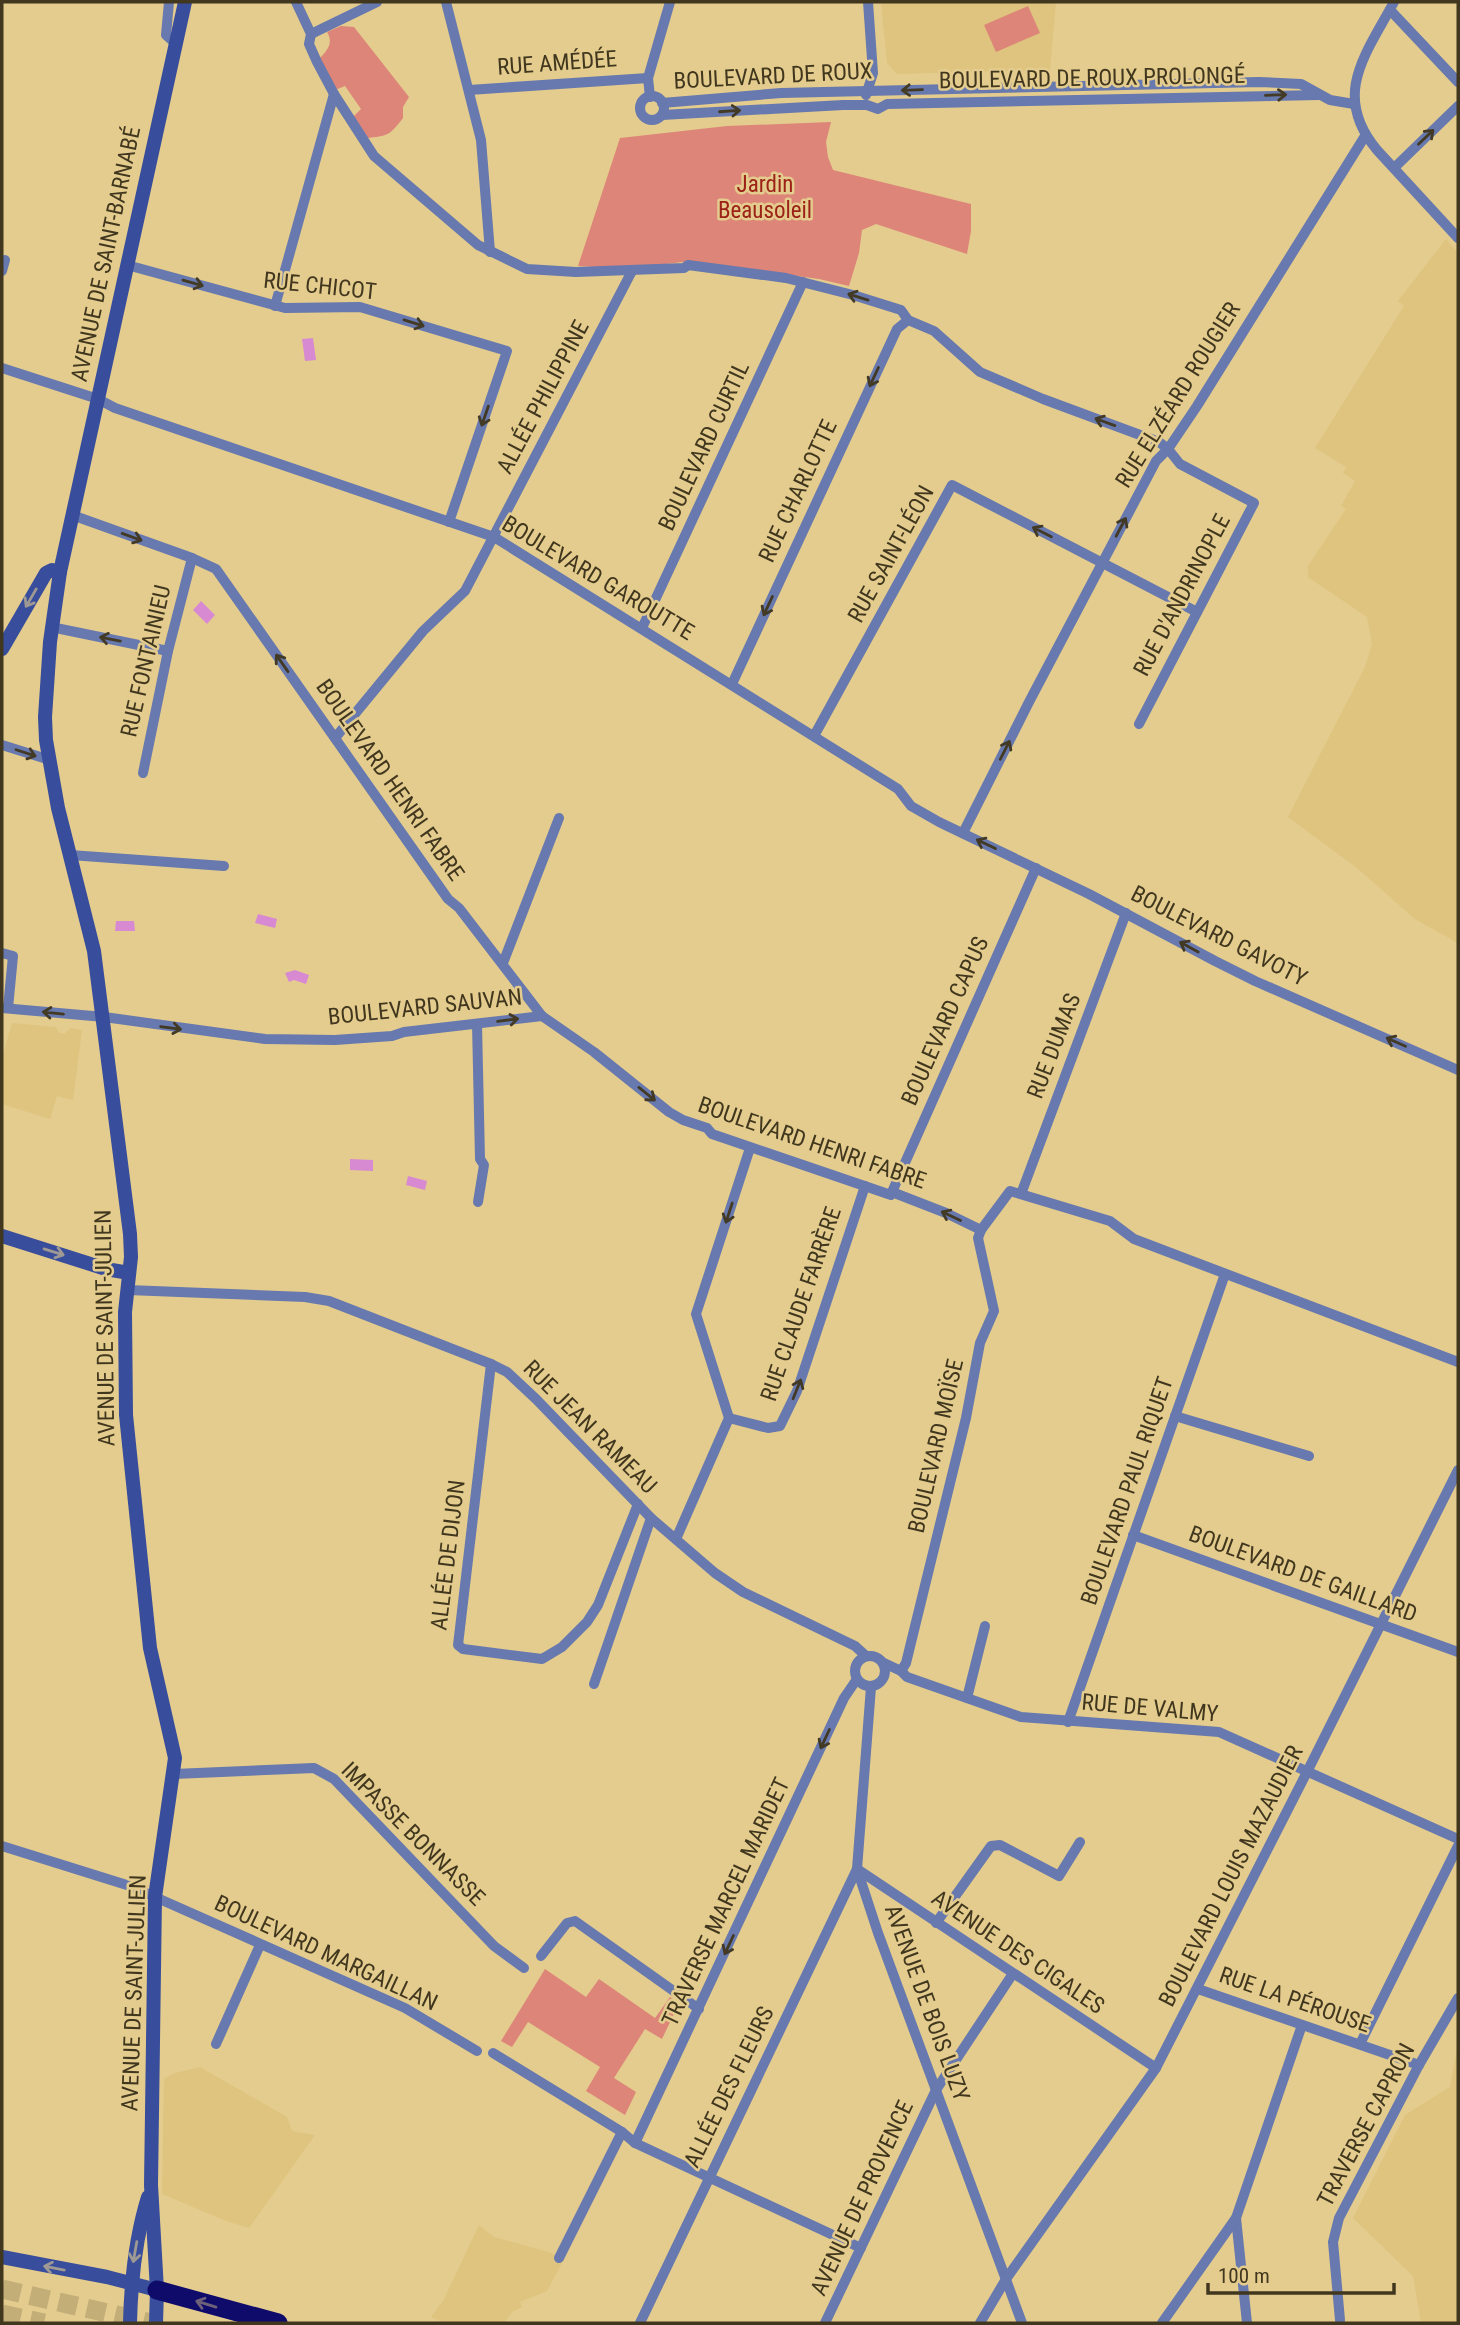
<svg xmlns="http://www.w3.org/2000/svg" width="1460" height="2325" font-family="'Roboto Condensed',sans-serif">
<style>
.built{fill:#dec47e}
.green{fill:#dd8578}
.water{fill:#d78ad1}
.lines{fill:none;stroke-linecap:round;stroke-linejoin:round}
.highway-tunnel{stroke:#c3ae78;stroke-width:19;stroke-dasharray:19 10;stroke-linecap:butt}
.street{stroke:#6779ae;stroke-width:10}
.secondary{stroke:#384d9b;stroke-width:14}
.highway{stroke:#0e0b6a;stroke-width:19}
.oneway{stroke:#433a25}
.oneway2{stroke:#9f9993}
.oneway3{stroke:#6e627a}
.labels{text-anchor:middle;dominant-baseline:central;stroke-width:5;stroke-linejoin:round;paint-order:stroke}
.street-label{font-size:23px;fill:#41371e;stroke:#e4cc8e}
.park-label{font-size:23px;fill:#9c2117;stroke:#e4cc8e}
</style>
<rect width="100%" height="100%" fill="#e4cc8e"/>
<g class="built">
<path d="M 881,2 L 1056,2 L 1050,70 L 897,74 L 887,63 Z"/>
<path d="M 1446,239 L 1458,253 L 1458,943 L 1415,919 L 1357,868 L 1288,817 L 1365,667 L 1372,644 L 1367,617 L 1308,577 L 1308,566 L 1346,509 L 1341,506 L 1355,481 L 1343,473 L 1346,467 L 1315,448 L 1404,306 L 1398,301 Z"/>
<path d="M 12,1023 L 56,1027 L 59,1033 L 65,1034 L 70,1028 L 82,1030 L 73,1100 L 57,1096 L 50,1119 L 2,1104 L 2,1058 Z"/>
<path d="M 1458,2044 L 1458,2323 L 1421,2323 L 1413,2276 L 1353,2218 L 1405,2115 L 1450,2087 Z"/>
<path d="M 200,2067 L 287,2117 L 292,2131 L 315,2135 L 249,2228 L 226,2221 L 162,2194 L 164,2079 L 175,2073 Z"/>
<path d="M 479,2225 L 494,2237 L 552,2253 L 562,2263 L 547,2291 L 520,2302 L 522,2307 L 512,2312 L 504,2323 L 444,2323 L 431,2317 L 443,2301 Z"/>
</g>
<g class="green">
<path d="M 1028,6 L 1040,33 L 996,52 L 984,25 Z"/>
<path d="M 341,26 L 354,27 L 409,97 L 403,107 L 403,118 C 389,136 388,136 366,138 L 353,117 L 361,109 L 345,86 L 335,90 L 319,59 C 327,51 334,43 327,32 Z"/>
<path d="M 831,122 L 826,142 L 828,157 L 833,170 L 971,204 L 971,231 L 967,254 L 876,224 L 862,230 L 859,253 L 849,286 L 819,279 L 704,264 L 682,262 L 627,269 L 578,266 L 620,138 L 727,126 Z"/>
<path d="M 545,1969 L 586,1997 L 599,1979 L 655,2018 L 670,1997 L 679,2003 L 662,2039 L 645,2029 L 614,2078 L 636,2092 L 625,2115 L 586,2091 L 600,2067 L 528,2022 L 512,2047 L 501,2041 Z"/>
</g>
<g class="water">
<path d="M 313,338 L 316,360 L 305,361 L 302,339 Z"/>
<path d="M 201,601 L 215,615 L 207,624 L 193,610 Z"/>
<path d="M 258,914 L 277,919 L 275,928 L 255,923 Z"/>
<path d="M 116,921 L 134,921 L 135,931 L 115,931 Z"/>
<path d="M 295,970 L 309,975 L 306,984 L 294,980 L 289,982 L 285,973 Z"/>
<path d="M 350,1159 L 373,1160 L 373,1171 L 350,1170 Z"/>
<path d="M 408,1176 L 427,1181 L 425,1190 L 406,1185 Z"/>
</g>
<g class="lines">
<g class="highway-tunnel">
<path d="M 2,2289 L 151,2323"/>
<path d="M 2,2314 L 44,2323"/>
</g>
<g class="street">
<path d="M 169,2 L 166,35 L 175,43"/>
<path d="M 296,2 L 311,34 L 309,44 L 317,62 L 334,94 L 374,156 L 478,245 L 527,269 L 576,272 L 684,268 L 688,265 L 786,278 L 853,295 L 901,310 L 908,320 L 934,331 L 980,372 L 1043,399 L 1159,442 L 1168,449 L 1180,464 L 1254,503 L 1139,724"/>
<path d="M 446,2 L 481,140 L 490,252"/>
<path d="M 1394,2 C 1366,54 1331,95 1377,150 L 1458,238"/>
<path d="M 1390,10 L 1458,82"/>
<path d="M 311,34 L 377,2"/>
<path d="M 469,90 L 648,78"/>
<path d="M 866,95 L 873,73 L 868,2"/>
<circle cx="652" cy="108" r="12"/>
<path d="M 650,97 L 648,78 L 670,2"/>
<path d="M 662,103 L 781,93 L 1259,82 L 1301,84 L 1330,100 L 1354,104"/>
<path d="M 662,115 L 843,105 L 867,105 L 878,109 L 887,104 L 1320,95"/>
<path d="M 1394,168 L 1458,106"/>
<path d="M 127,265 L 285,308 L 360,307 L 507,351 L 449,522"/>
<path d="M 2,271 L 5,260"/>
<path d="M 275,306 L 334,94"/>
<path d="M 2,368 L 98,399 L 115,408 L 494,537 L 898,789 L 911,806 L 939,822 L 1089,894 L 1215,961 L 1255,981 L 1458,1070"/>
<path d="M 72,515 L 192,558 L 216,569 L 448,899 L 459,908 L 542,1016 L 594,1052 L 669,1112 L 683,1120 L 707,1128 L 712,1134 L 891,1195 L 892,1192 L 946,1213 L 981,1230 L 1010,1191 L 1110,1221 L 1134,1239 L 1458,1362"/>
<path d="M 51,627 L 168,651"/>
<path d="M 642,628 L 803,282"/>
<path d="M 732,684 L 897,329 L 908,320"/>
<path d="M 814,736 L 952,485 L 1197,612"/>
<path d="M 335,738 L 423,631 L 465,591 L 632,271"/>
<path d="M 2,745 L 50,760"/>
<path d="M 143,773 L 168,651 L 192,558"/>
<path d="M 963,833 L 1029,702 L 1156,461 L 1168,449 L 1197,406 L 1365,136"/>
<path d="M 70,855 L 224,866"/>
<path d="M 2,953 L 13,956 L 8,1008"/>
<path d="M 503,963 L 559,818"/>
<path d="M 2,1008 L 104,1017 L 265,1039 L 335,1040 L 392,1036 L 404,1032 L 542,1016"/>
<path d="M 477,1024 L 480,1159 L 484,1165 L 478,1202"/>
<path d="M 892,1192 L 1036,868"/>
<path d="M 1021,1194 L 1126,913"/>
<path d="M 128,1290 L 305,1297 L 329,1301 L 491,1364 L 507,1372 L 536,1399 L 651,1518 L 715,1573 L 743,1592 L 855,1646 L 866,1656"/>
<path d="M 491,1364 L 458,1645 L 463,1649 L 542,1659 L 562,1647 L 587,1622 L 598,1605 L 638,1504"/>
<path d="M 1175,1416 L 1309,1456"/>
<path d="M 729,1418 L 768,1428 L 780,1426 L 797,1391 L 865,1186"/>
<path d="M 1133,1535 L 1458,1652"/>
<path d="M 676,1539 L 729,1418 L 696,1314 L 750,1148"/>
<circle cx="870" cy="1671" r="15"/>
<path d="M 884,1663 L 901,1671 L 907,1677 L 1021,1717 L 1219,1732 L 1458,1839"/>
<path d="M 901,1671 L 906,1663 L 966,1418 L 980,1343 L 994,1311 L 978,1238 L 981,1230"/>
<path d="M 594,1684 L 651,1518"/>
<path d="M 871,1687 L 857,1869 L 878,1933 L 1022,2323"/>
<path d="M 967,1698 L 985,1626"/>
<path d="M 1068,1722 L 1225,1274"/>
<path d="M 174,1774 L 314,1768 L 334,1779 L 494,1946 L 524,1968"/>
<path d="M 2,1846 L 130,1886 L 155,1897 L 405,2008 L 477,2051"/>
<path d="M 936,1923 L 991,1846 L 1000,1845 L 1059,1876 L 1080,1842"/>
<path d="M 541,1956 L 567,1923 L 575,1921 L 699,2009"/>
<path d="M 1198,1989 L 1419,2065"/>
<path d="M 216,2044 L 260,1945"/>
<path d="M 1360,2044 L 1458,1846"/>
<path d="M 493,2053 L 622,2132 L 635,2143 L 861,2248"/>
<path d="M 635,2143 L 844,1698 L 857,1679"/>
<path d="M 1236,2218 L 1247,2323"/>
<path d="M 559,2258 L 622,2132"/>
<path d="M 1340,2320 L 1333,2242 L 1339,2218 L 1419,2065 L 1458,1998"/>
<path d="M 640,2323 L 857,1869 L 1156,2068"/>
<path d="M 825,2323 L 936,2090 L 1012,1975"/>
<path d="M 980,2323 L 1006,2279 L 1156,2068 L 1308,1770 L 1458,1470"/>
<path d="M 1162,2323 L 1236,2218 L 1302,2025"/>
</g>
<g class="secondary">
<path d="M 2,649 L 46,573 L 52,570 L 60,572"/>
<path d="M 2,1236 L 106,1269 L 129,1273"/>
<path d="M 2,2257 L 107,2277 L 157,2290"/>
<path d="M 130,2323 C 131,2280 135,2239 148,2197"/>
<path d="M 156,2323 L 157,2290 L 151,2185 L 155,1897 L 175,1758 L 150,1648 L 126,1415 L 125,1312 L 131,1257 L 130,1234 L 94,951 L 58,808 L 46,740 L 45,717 L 50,642 L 60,572 L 185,2"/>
</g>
<path class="highway" d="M 157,2290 L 278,2323"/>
</g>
<defs><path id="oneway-shaft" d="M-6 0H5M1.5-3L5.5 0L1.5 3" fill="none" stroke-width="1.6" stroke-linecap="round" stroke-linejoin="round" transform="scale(1.75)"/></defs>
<g class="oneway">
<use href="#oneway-shaft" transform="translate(912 90) rotate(178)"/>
<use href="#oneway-shaft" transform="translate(1276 95) rotate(-2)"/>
<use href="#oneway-shaft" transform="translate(730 111) rotate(-4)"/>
<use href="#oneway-shaft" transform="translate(1426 137) rotate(-44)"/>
<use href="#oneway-shaft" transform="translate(193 283) rotate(16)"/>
<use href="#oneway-shaft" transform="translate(858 297) rotate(-163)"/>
<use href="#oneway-shaft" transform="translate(414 323) rotate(17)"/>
<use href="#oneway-shaft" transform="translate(874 377) rotate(115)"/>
<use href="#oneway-shaft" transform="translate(485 416) rotate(109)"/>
<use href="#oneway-shaft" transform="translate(1105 422) rotate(-160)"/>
<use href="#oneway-shaft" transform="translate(1121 527) rotate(-62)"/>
<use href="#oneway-shaft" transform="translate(1042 532) rotate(-153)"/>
<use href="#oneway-shaft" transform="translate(132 537) rotate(20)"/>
<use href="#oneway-shaft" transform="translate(768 606) rotate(115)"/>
<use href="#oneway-shaft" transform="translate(110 639) rotate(-169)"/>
<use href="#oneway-shaft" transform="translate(282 663) rotate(-125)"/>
<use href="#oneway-shaft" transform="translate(1005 750) rotate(-63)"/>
<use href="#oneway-shaft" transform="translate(26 753) rotate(18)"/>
<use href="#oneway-shaft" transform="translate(986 844) rotate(-154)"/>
<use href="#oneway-shaft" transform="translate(1189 947) rotate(-151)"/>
<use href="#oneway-shaft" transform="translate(53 1013) rotate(-174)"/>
<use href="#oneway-shaft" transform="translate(508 1020) rotate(-7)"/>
<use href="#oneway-shaft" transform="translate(171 1028) rotate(8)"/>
<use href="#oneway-shaft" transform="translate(1396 1042) rotate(-156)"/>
<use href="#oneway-shaft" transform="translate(647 1094) rotate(39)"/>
<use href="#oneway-shaft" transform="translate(729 1213) rotate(108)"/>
<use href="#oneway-shaft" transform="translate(951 1216) rotate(-155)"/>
<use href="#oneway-shaft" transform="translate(797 1389) rotate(-68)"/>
<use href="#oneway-shaft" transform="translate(825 1739) rotate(115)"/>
<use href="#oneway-shaft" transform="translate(729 1945) rotate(115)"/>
</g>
<g class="oneway2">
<use href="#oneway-shaft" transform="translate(31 598) rotate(120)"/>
<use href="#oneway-shaft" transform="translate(54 1252) rotate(17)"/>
<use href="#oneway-shaft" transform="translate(135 2252) rotate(100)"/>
<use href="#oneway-shaft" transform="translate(54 2268) rotate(-169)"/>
</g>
<use class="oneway3" href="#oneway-shaft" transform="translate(206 2304) rotate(-163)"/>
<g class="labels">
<g class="street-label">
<text transform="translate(557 63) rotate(-4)">RUE AMÉDÉE</text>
<text transform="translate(773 76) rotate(-3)">BOULEVARD DE ROUX</text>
<text transform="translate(1092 78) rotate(-1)">BOULEVARD DE ROUX PROLONGÉ</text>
<text transform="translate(106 254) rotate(-78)">AVENUE DE SAINT-BARNABÉ</text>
<text transform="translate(320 286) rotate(6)">RUE CHICOT</text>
<text transform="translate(1178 395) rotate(-58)">RUE ELZÉARD ROUGIER</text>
<text transform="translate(543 397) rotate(-62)">ALLÉE PHILIPPINE</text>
<text transform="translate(704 446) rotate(-65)">BOULEVARD CURTIL</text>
<text transform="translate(798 491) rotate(-65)">RUE CHARLOTTE</text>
<text transform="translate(891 554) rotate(-61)">RUE SAINT-LÉON</text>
<text transform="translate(598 578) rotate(31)">BOULEVARD GAROUTTE</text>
<text transform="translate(1182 595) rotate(-62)">RUE D'ANDRINOPLE</text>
<text transform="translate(146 661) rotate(-77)">RUE FONTAINIEU</text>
<text transform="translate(390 780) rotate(55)">BOULEVARD HENRI FABRE</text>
<text transform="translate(1219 936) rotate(27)">BOULEVARD GAVOTY</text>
<text transform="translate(425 1007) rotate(-6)">BOULEVARD SAUVAN</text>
<text transform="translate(945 1021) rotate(-66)">BOULEVARD CAPUS</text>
<text transform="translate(1054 1046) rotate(-69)">RUE DUMAS</text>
<text transform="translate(812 1143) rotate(19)">BOULEVARD HENRI FABRE</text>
<text transform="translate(801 1304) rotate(-71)">RUE CLAUDE FARRÈRE</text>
<text transform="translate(105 1328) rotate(-91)">AVENUE DE SAINT-JULIEN</text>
<text transform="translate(590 1427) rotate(45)">RUE JEAN RAMEAU</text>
<text transform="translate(936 1446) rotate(-77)">BOULEVARD MOÏSE</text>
<text transform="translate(1127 1491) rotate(-71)">BOULEVARD PAUL RIQUET</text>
<text transform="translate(448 1555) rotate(-83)">ALLÉE DE DIJON</text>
<text transform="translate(1303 1574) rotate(20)">BOULEVARD DE GAILLARD</text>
<text transform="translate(1150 1708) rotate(5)">RUE DE VALMY</text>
<text transform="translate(413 1834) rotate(45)">IMPASSE BONNASSE</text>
<text transform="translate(1231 1876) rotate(-63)">BOULEVARD LOUIS MAZAUDIER</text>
<text transform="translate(726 1902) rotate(-65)">TRAVERSE MARCEL MARIDET</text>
<text transform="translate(1018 1952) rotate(34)">AVENUE DES CIGALES</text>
<text transform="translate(326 1953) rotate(25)">BOULEVARD MARGAILLAN</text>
<text transform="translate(134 1993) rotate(-88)">AVENUE DE SAINT-JULIEN</text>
<text transform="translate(1295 2000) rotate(19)">RUE LA PÉROUSE</text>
<text transform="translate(927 2003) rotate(70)">AVENUE DE BOIS LUZY</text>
<text transform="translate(729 2087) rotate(-64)">ALLÉE DES FLEURS</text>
<text transform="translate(1366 2125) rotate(-62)">TRAVERSE CAPRON</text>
<text transform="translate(862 2198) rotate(-65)">AVENUE DE PROVENCE</text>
</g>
<g class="park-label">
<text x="765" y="184">Jardin<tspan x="765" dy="26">Beausoleil</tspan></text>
</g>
</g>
<rect width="1460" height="2325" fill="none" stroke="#41371e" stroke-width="7"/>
<path d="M1208 2283v10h186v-10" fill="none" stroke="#41371e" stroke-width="3.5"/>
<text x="1218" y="2283" font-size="21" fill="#41371e" stroke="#e4cc8e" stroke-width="5" paint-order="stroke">100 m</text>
</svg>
